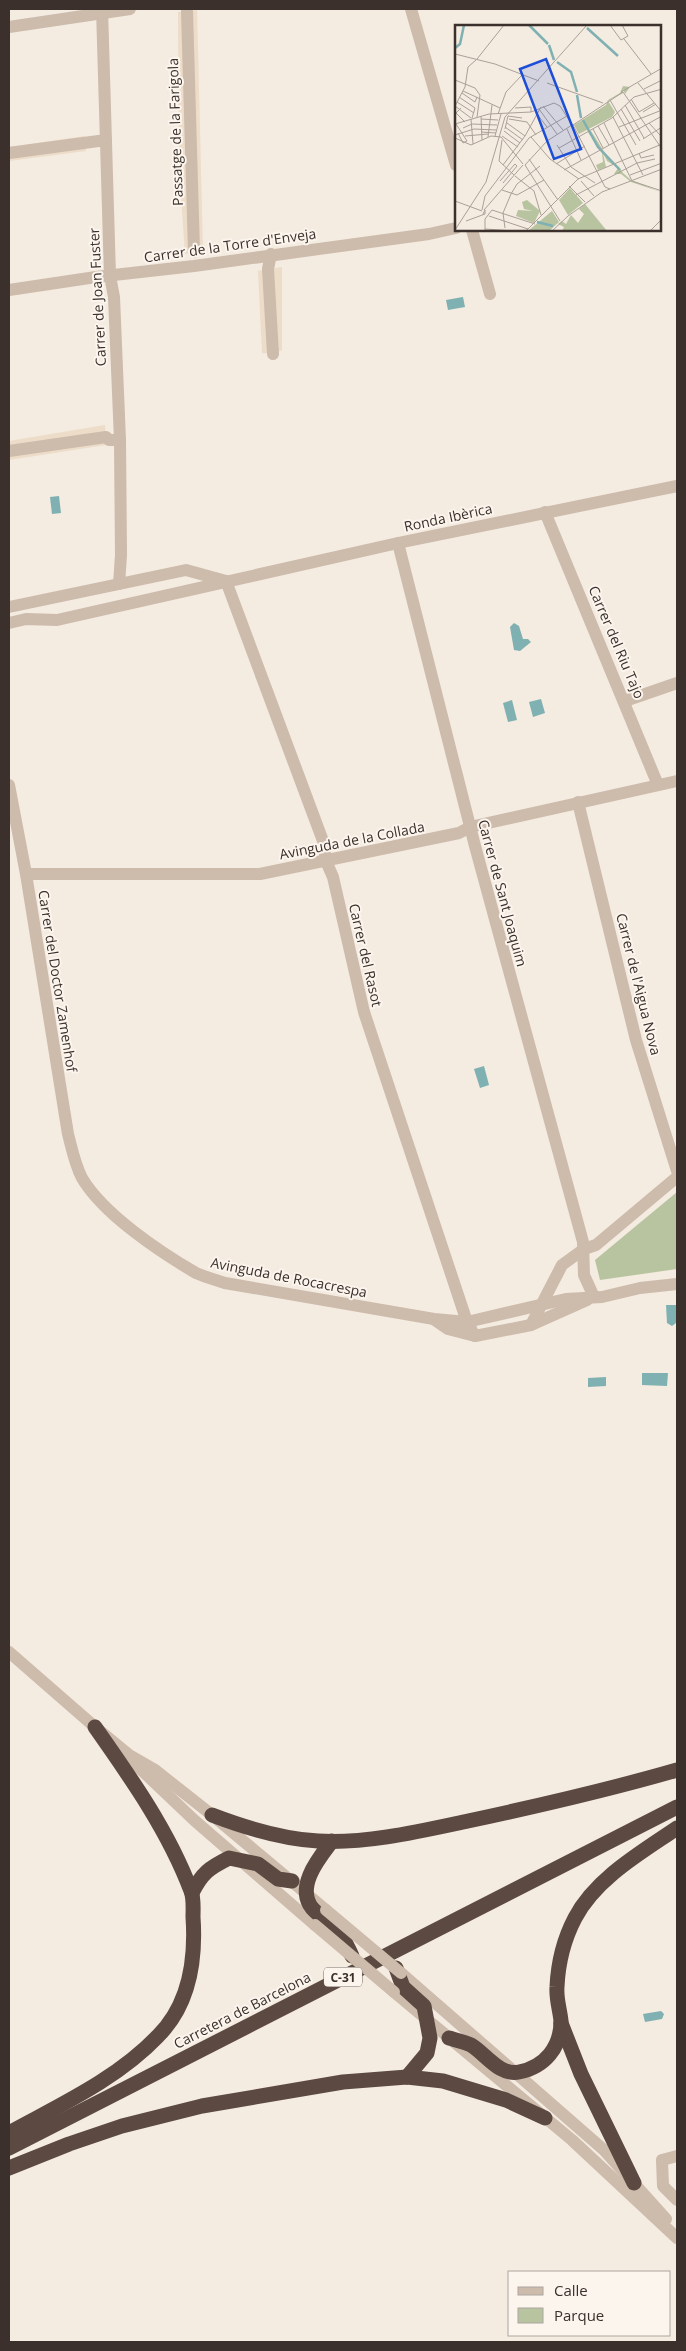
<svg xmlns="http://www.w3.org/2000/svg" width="686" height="2351" font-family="'Open Sans',sans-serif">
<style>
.green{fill:#b8c4a0}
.plaza{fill:#ecdcc8}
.water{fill:#7fb0b2}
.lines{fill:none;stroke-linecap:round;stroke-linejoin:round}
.minor{stroke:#cdbbac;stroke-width:12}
.highway{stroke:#5c4a42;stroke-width:15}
.minor-bridge{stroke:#cdbbac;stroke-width:12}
.labels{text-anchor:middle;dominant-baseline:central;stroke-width:4;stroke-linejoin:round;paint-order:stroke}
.shield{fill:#fbf5ee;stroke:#756b66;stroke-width:1}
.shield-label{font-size:12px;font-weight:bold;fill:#3b302b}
.street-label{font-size:14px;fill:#3b302b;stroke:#fbf5ee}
.inset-river{fill:none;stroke:#7fb0b2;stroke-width:2.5}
.inset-road{fill:none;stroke:#aaa098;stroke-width:1}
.view{fill:#1d4ed8;fill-opacity:0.15;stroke:#1d4ed8;stroke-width:2.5}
.inset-edge{fill:none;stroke:#3b302b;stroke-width:2.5}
</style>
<rect width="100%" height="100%" fill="#f4ebe1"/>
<path class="green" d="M 677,1192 L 677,1269 L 600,1280 L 595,1260 Z"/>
<g class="plaza">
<path d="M 197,10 L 203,250 L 185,254 L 179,167 L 178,12 Z"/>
<path d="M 85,136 L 86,151 L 9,161 L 9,147 Z"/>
<path d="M 282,267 L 282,350 L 273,354 L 262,353 L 258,271 Z"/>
<path d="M 105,425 L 106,445 L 9,460 L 9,441 Z"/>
</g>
<g class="water">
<path d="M 463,297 L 465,307 L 448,310 L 446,300 Z"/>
<path d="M 59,496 L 61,513 L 52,514 L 50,497 Z"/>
<path d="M 514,623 L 519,626 L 523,639 L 528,639 L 531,642 L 520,651 L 514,650 L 510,627 Z"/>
<path d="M 541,699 L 545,713 L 533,717 L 529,702 Z"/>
<path d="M 512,700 L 517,720 L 508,722 L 503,703 Z"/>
<path d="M 484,1066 L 489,1085 L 480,1088 L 474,1069 Z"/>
<path d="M 666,1305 L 676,1305 L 676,1323 L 672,1326 L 667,1323 Z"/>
<path d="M 642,1373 L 668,1373 L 667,1386 L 642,1385 Z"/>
<path d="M 606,1377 L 606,1386 L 588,1387 L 588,1378 Z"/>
<path d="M 661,2011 L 664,2014 L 662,2019 L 645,2022 L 643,2014 Z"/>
</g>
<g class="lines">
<g class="minor">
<path d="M 102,9 L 110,276 L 114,297 L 120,440 L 121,555 L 119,584"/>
<path d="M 411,9 L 456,165"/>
<path d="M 187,11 L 194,252"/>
<path d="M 9,27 L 130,9"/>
<path d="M 9,153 L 106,140"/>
<path d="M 472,230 L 490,294"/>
<path d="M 271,254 L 268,269 L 273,354"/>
<path d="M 9,290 L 96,277 L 194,266 L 429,234 L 456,228"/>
<path d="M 9,451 L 106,437 L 109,440 L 120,440"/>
<path d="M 545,512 L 658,785"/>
<path d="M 398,543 L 475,846 L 583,1242 L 584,1275 L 594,1297"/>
<path d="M 226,581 L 323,841 L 326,861 L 333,877 L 364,1012 L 467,1322 L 475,1336"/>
<path d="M 9,607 L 186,570 L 226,581"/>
<path d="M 9,623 L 26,619 L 57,620 L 398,543 L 677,486"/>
<path d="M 625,701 L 677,683"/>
<path d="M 9,785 L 26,874 L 68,1134 C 72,1149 75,1165 82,1178 C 103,1214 160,1252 196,1273 C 205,1277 216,1280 225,1283 L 434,1319 L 467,1322 L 566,1299 L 602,1297 L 640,1288 L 677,1284"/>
<path d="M 578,802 L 636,1040 L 677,1171"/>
<path d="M 26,874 L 260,874 L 459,833 L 470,827 L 677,781"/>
<path d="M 435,1320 L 448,1329 L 475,1336 L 531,1325 L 587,1300"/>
<path d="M 531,1325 L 562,1265 L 584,1249 L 596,1245 L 677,1177"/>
<path d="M 9,1652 L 95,1727 L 129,1755 L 155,1770 L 212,1815 L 326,1910"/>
<path d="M 132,1761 L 194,1820 L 315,1925"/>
<path d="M 401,1973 L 604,2150 L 666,2219"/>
<path d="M 394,1992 L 572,2140 L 677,2238"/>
<path d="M 677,2156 L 662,2160 L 663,2186 L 677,2200"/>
</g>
<g class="highway">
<path d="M 212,1815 C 246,1828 282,1839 318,1841 C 366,1844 421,1831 468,1821 C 538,1806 608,1790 677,1770"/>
<path d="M 332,1841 C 320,1857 295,1886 312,1908 C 320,1917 331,1923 339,1932 C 344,1938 348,1948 352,1956"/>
<path d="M 192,1893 C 202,1873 209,1868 229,1858 L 258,1864 L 278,1879 L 292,1881"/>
<path d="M 396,1968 L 403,1987 L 424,2006 L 430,2038 L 427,2053 L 407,2077"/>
<path d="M 561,2023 L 581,2074 L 634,2183"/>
<path d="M 449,2038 C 456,2040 465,2042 471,2045 C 486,2054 499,2076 519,2072 C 545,2067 561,2047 561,2021 C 560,2010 556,1999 557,1987 C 558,1964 564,1939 575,1918 C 596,1878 642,1852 677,1828"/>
<path d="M 9,2133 C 60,2105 117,2079 158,2036 C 190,2004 196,1960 193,1917 C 193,1909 194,1898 191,1891 C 169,1832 131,1778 95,1727"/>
<path d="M 9,2148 L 677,1807"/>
<path d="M 9,2168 L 69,2144 L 122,2126 L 202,2106 L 343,2082 L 407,2077 L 443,2081 L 506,2100 L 545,2118"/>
</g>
<g class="minor-bridge">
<path d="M 326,1910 L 401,1973"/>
<path d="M 315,1925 L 394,1992"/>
</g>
</g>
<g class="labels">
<rect class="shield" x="324" y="1967.5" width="38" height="19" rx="4"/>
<g class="shield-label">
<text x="343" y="1977">C-31</text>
</g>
<g class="street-label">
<text transform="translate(175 132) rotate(-92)">Passatge de la Farigola</text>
<text transform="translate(230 245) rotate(-8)">Carrer de la Torre d'Enveja</text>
<text transform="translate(97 297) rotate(-93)">Carrer de Joan Fuster</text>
<text transform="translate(448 517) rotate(-12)">Ronda Ibèrica</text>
<text transform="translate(617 642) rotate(67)">Carrer del Riu Tajo</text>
<text transform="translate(352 840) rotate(-11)">Avinguda de la Collada</text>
<text transform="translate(503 893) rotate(75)">Carrer de Sant Joaquim</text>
<text transform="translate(366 955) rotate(77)">Carrer del Rasot</text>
<text transform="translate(58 981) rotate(81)">Carrer del Doctor Zamenhof</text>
<text transform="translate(639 984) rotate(76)">Carrer de l'Aigua Nova</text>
<text transform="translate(289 1277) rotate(11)">Avinguda de Rocacrespa</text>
<text transform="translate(242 2010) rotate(-27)">Carretera de Barcelona</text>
</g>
</g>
<g transform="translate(455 25)">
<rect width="206" height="206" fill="#f4ebe1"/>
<path d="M 168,61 L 175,62 L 170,69 L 168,64 L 168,68 L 153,76 L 160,87 L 157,92 L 124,109 L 119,100 L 151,80 L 153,75 L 165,68 ZM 136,106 L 153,133 L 164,142 L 168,148 L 176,155 L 206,167 L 176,157 L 166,149 L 159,149 L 163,143 L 152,136 L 148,128 L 151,142 L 143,145 L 141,140 L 148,137 L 147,128 L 133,107 ZM 115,163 L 128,178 L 113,190 L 104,175 ZM 72,175 L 85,186 L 79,198 L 61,191 L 63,185 L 78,186 L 69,184 L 67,177 ZM 130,179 L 152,206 L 107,206 L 109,202 L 103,199 L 107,196 L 111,199 L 116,190 L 123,198 L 129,189 L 124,184 ZM 97,186 L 104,197 L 94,206 L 73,206 Z" fill="#b8c4a0"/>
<path class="inset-river" d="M 74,0 L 93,19M 132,3 L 163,31M 94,20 L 99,35M 0,23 L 5,19 L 9,0M 102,37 L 116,47 L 122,67M 122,70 L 126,93M 128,95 L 143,122 L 165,145M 82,197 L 98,201"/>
<path class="inset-road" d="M 155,0 L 166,15 L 173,11 L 167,0M 169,14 L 196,49M 0,29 L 40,39 L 84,56M 22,34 L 49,0M 0,55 L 20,63 L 25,70 L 22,92M 92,58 L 148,78M 183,58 L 206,86M 189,64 L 207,55M 8,66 L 45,83M 166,67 L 207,43M 7,68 L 20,77 L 22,72M 4,72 L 20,83 L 17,93M 179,72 L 207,64M 176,74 L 184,87 L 199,78M 155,75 L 181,120M 2,77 L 19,88M 170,80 L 189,113M 0,81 L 10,62 L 13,42 L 21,35M 0,81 L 16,93M 88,81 L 108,105M 6,83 L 1,88 L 10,97M 60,83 L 76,82 L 76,87M 84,84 L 102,109M 166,84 L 185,116M 188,87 L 201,79M 43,89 L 51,67 L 67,50M 82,89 L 92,102M 26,91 L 27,115M 158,92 L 188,150M 185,92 L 207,124M 16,94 L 18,119M 26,94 L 43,95M 54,94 L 72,97 L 81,110M 52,98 L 70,111M 149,98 L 177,156 L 207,166M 194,98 L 205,110M 0,99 L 34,89 L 76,87 L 99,78 L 105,81 L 118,101M 1,99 L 12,116 L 8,118 L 3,108M 143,101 L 154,120M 50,102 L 68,115M 164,102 L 207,85M 8,103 L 17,99 L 42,100M 50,104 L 53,91 L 67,93M 112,104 L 126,135M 138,104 L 148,123M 49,106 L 65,118M 26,107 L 41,108M 0,110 L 19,104 L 41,105M 10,111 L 33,109M 40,111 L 46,89M 47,111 L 63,122M 33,112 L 37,80M 76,112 L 95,134 L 124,154M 0,113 L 16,120 L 36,111 L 46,112 L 68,139M 188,114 L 207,102M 47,115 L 44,136 L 59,150M 92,116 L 70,140 L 105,196M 92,116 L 117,100M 102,120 L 116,142 L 140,158M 104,123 L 157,93 L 179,72M 184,128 L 186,133 L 199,130M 74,134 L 103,175M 101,139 L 130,121M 48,140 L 70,111 L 86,82M 109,145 L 207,91M 175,150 L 207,138M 60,151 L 79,166 L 86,190M 45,156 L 60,139 L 62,141M 126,156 L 139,171M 48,158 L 62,141M 114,161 L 130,177M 155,164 L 150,162 L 118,100 L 168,67 L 186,93M 47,165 L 62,170 L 89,155M 147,167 L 207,144M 121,170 L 182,138 L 200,134M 0,176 L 27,186M 27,185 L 30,171 L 74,113 L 112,91M 29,185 L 68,140M 37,185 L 80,199M 34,191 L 73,204M 113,191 L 147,167M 11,196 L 30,189 L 30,185 L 28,189M 50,203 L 48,188 L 56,169 L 62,159 L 85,141M 30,204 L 59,206M 0,205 L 31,157 L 50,92 L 132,0M 30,206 L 30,194 L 37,185M 71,206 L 123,154 L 207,119M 97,206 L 113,191M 195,206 L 207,194"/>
<path class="view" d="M 91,34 L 126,124 L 99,134 L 65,44 Z"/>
<rect width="206" height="206" class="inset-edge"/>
</g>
<rect width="686" height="2351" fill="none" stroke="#3b302b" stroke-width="20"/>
<rect x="508" y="2271" width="162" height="65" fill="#fbf5ee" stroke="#aea6a0"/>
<rect x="518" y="2287" width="25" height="8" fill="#cdbbac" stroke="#aea6a0"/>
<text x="554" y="2296" font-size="15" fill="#3b302b">Calle</text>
<rect x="518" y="2308" width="25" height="15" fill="#b8c4a0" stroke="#aea6a0"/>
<text x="554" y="2321" font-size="15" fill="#3b302b">Parque</text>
</svg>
